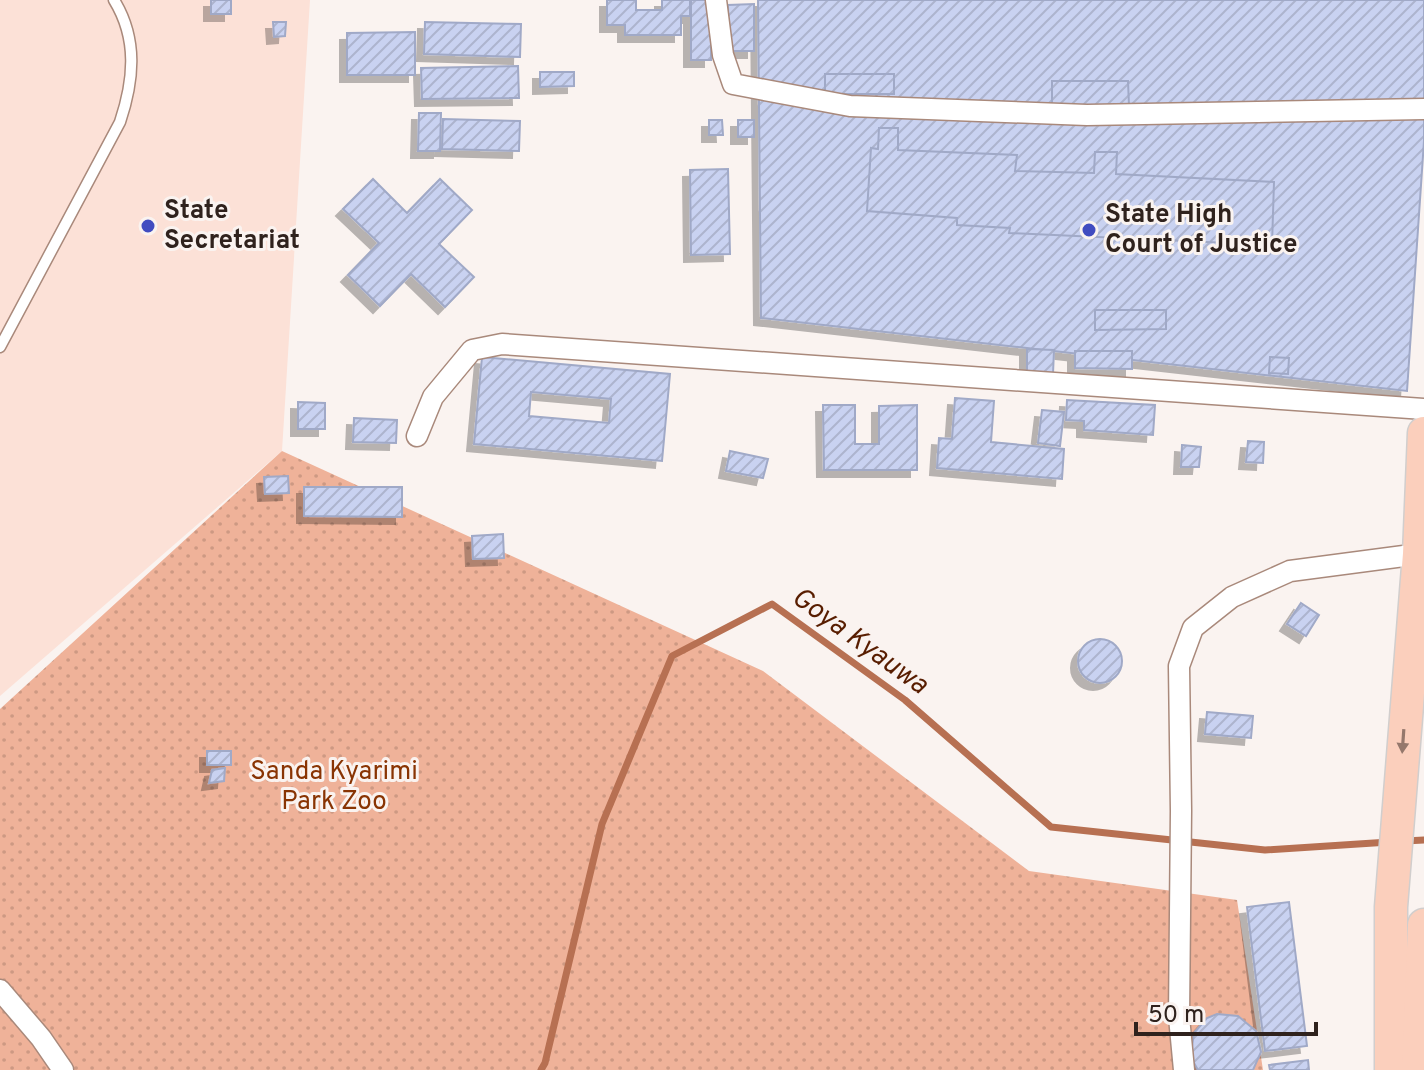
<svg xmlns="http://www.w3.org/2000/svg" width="1424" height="1070" font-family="Overpass,sans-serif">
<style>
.built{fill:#fce1d7}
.park{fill:url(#park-dots)}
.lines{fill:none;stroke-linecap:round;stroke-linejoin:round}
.stream{stroke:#b77052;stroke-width:7}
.building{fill:url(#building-hatch);stroke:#a0a9c7;stroke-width:2;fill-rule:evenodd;filter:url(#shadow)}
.service-casing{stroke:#a9897b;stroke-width:13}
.minor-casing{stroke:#a9897b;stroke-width:23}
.primary-casing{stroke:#d1cecd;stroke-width:35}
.service{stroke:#fff;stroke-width:10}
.minor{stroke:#fff;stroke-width:20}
.primary{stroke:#fbcfbc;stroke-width:32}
.oneway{fill:#95786c}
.poi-dot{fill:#414cc0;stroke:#faf3f0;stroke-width:3}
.labels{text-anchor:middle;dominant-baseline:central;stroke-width:6;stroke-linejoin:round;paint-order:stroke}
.poi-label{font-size:26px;font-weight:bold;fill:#2f221d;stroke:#faf3f0;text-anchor:start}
.park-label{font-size:26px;fill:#893403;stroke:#faf3f0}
.water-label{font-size:28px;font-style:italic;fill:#581d00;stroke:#faf3f0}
</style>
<defs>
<pattern id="park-dots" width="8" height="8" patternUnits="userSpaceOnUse" patternTransform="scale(2)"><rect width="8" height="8" fill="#efb299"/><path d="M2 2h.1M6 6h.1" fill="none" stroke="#cd9983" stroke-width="1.8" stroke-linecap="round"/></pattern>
<pattern id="building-hatch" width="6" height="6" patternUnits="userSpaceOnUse" patternTransform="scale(2)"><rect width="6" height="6" fill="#c9d2f1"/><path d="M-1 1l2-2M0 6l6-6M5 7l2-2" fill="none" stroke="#adb4ce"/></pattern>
<filter id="shadow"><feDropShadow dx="-7" dy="7" stdDeviation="0" flood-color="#0004"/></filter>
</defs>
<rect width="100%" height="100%" fill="#faf3f0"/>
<path class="built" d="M 0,0 L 310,0 L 282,451 L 0,696 Z"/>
<path class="park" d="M 282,451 L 763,671 L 1029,871 L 1237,900 L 1263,1070 L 0,1070 L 0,709 Z"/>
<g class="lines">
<g class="stream">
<path d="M 1405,841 L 1424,840"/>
<path d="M 541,1070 L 545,1063 L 602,824 L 672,656 L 772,604 L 905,700 L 1051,827 L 1265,850 L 1389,842"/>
</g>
</g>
<g class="building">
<rect x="211" y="0" width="20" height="14"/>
<path d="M 607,0 L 636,0 L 636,10 L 662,10 L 662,0 L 690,0 L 690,16 L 681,16 L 681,35 L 625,35 L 625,25 L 607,25 Z"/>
<rect x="691" y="0" width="20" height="60"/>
<path d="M 758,0 L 1424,0 L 1424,141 L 1407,391 L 761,318 Z"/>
<path d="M 754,4 L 754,51 L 729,51 L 728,5 Z"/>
<path d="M 273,22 L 286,22 L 285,36 L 274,37 Z"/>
<path d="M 425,22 L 521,24 L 520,57 L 424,54 Z"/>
<path d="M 415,32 L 415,75 L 347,75 L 347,33 Z"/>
<path d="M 518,66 L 519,98 L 422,99 L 421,68 Z"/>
<path d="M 540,72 L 574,72 L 574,86 L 540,87 Z"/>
<rect x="825" y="74" width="69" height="20"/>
<path d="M 1052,81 L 1128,81 L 1129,106 L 1052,106 Z"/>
<path d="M 419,113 L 441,113 L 440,151 L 418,151 Z"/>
<path d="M 443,119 L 520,121 L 519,151 L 442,149 Z"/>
<path d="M 709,120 L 722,120 L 723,135 L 709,135 Z"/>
<rect x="738" y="120" width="16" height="17"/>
<path d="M 879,128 L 898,128 L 898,150 L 1017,155 L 1015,171 L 1094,173 L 1095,152 L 1117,152 L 1116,174 L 1274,182 L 1272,245 L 1009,233 L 1010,228 L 957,225 L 957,218 L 867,211 L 871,148 L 878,149 Z"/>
<path d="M 728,169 L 730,254 L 691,255 L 690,170 Z"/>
<path d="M 373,179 L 407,213 L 440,179 L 472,210 L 439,244 L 474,277 L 445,307 L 411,274 L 380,306 L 348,275 L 379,243 L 343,209 Z"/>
<path d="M 1095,310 L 1166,310 L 1166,329 L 1095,330 Z"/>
<path d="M 1027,349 L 1054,350 L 1053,374 L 1027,373 Z"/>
<path d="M 1075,351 L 1132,351 L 1132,369 L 1075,368 Z"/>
<path d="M 482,357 L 670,374 L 662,461 L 474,444 ZM 531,392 L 611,399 L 609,423 L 529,416 Z"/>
<path d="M 1270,357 L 1289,358 L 1288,374 L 1269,373 Z"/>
<path d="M 955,398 L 994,401 L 991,442 L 1064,449 L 1062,479 L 937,468 L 939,438 L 952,439 Z"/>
<path d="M 1067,400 L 1155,405 L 1153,435 L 1084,430 L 1084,421 L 1066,420 Z"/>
<path d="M 298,402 L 325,403 L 325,429 L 298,429 Z"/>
<path d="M 823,405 L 855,405 L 855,444 L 879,444 L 879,406 L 917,405 L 917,470 L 824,470 Z"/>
<path d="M 1042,410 L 1064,412 L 1060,446 L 1038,443 Z"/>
<path d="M 354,418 L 397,420 L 396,443 L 353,442 Z"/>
<path d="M 1248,441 L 1264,442 L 1263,463 L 1246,462 Z"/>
<path d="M 1182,445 L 1201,447 L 1199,467 L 1181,467 Z"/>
<path d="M 730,451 L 768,459 L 763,478 L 726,471 Z"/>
<path d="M 288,476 L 289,493 L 265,494 L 264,477 Z"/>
<path d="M 304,487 L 402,487 L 402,517 L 304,516 Z"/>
<path d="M 503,534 L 504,558 L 473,559 L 472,536 Z"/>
<path d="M 1301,603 L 1319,615 L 1306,636 L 1287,624 Z"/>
<circle cx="1100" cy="661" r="22"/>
<path d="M 1207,712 L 1253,716 L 1251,738 L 1205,734 Z"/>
<rect x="207" y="751" width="24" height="14"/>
<path d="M 225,768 L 224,781 L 209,783 L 212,770 Z"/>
<path d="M 1289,902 L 1307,1046 L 1265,1051 L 1247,907 Z"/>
<path d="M 1217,1014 L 1238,1016 L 1256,1031 L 1261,1052 L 1253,1070 L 1198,1070 L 1194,1063 L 1191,1053 L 1194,1033 L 1207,1018 Z"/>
<path d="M 1308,1060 L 1309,1070 L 1270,1070 L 1269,1065 Z"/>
</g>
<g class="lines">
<defs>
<path id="service" d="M 0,347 L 120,122 C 134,80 138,39 114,0"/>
<g id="minor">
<path d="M 716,0 L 723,55 L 733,84 L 850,106 L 1087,115 L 1424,109"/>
<path d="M 417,436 L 433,397 L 472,350 L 502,344 L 1424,409"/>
<path d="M 0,990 L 41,1038 L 63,1070"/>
<path d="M 1184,1070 L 1179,1017 L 1181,811 L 1179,666 L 1193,628 L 1232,597 L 1290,571 L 1419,554"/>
</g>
<g id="primary">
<path d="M 1391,1070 L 1391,907 L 1419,554 L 1424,433"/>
<path d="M 1418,1070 L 1424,925"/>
</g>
</defs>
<use href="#service" class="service-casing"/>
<use href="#minor" class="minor-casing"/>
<use href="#primary" class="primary-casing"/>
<use href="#service" class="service"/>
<use href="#minor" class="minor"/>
<use href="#primary" class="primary"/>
</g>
<defs><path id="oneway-solid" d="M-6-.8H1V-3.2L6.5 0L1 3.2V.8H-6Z" transform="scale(2)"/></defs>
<use class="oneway" href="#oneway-solid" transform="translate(1403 741) rotate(94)"/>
<g class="poi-dot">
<circle cx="148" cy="226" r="8"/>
<circle cx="1089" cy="230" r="8"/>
</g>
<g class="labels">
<g class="poi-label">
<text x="164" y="211">State<tspan x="164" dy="30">Secretariat</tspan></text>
<text x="1105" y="215">State High<tspan x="1105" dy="30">Court of Justice</tspan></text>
</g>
<g class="park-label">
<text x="334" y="772">Sanda Kyarimi<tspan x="334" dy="30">Park Zoo</tspan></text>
</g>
<g class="water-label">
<text transform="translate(859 642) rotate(36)">Goya Kyauwa</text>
</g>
</g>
<path d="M1136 1022v12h180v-12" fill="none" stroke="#2f221d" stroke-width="4"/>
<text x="1148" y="1022" font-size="24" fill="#2f221d" stroke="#faf3f0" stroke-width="6" paint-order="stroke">50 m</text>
</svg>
